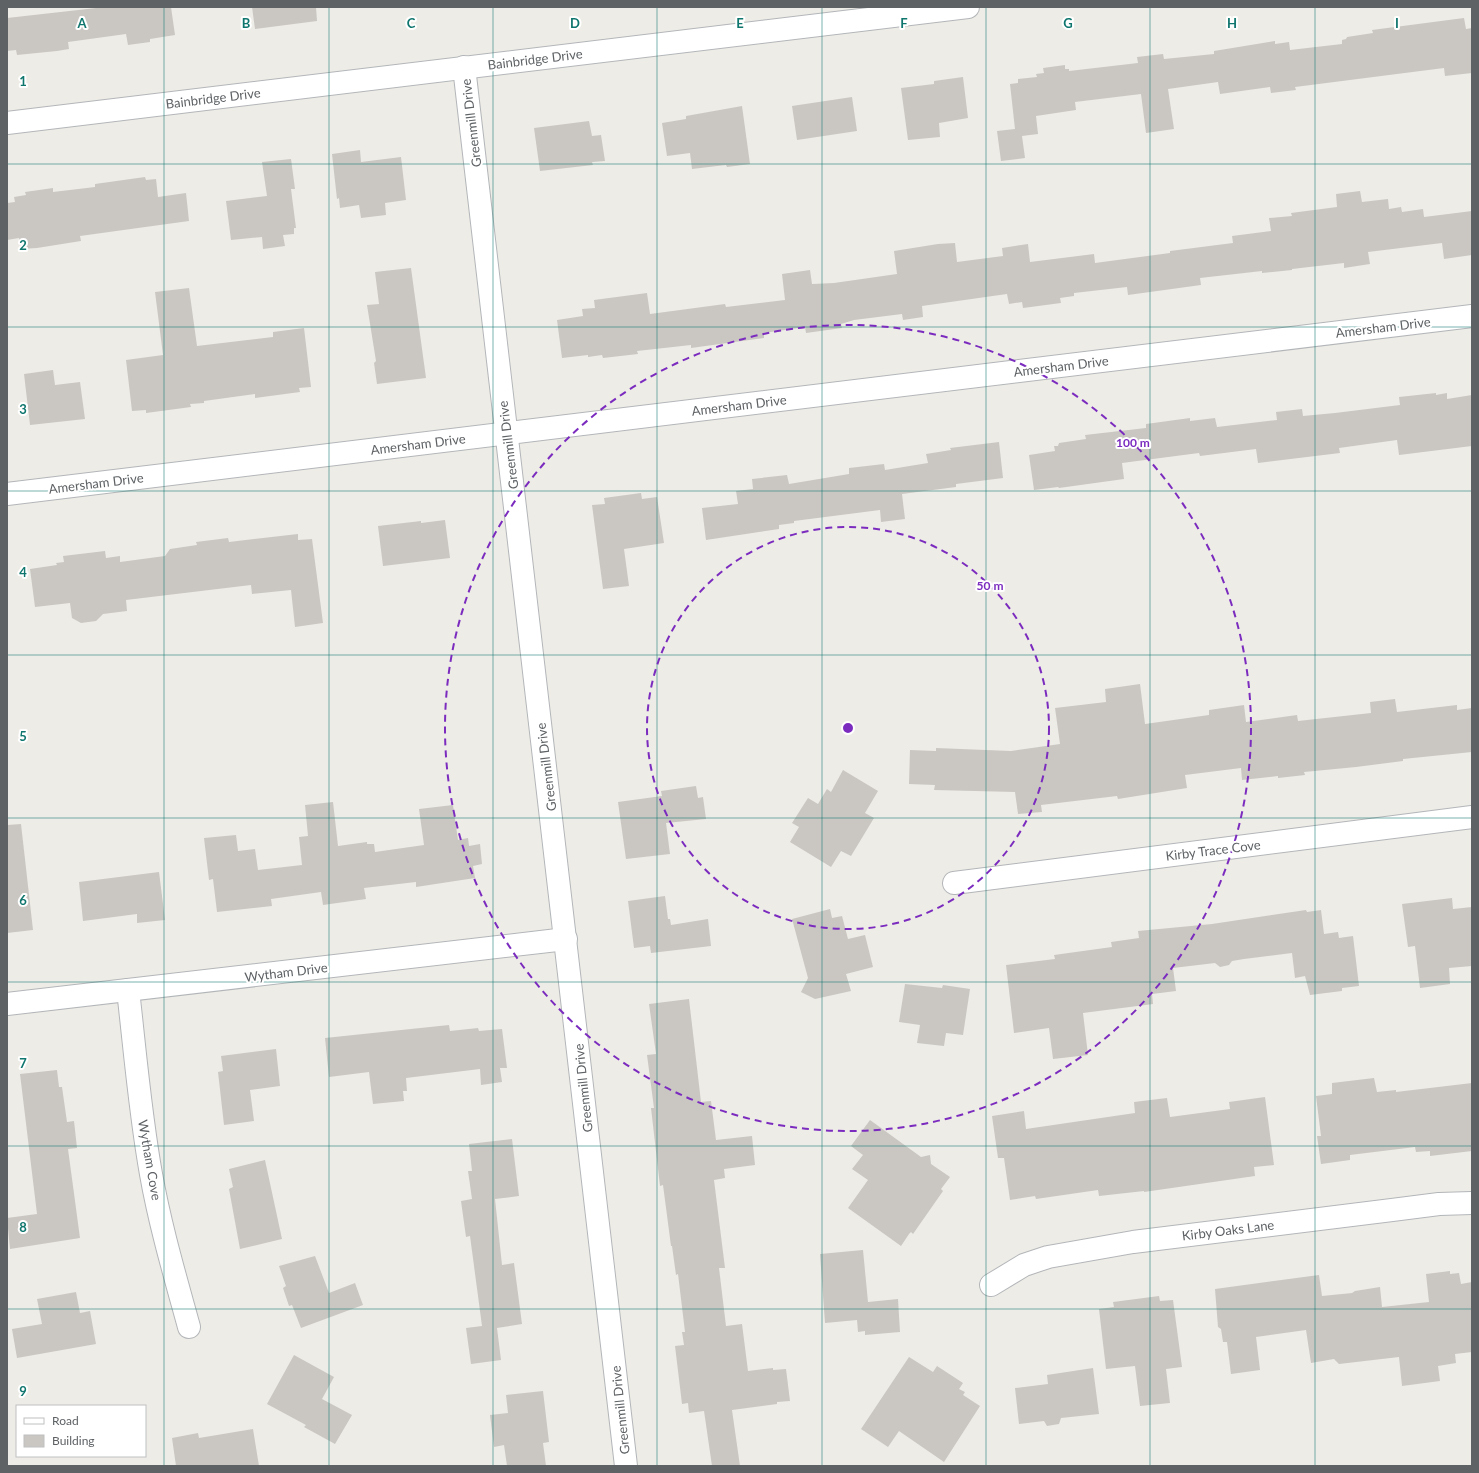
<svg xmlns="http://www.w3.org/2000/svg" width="1479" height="1473" font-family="Lato,sans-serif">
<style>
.building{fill:#cac7c3}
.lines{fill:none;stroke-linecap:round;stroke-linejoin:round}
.minor-casing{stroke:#b3b6b9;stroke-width:24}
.minor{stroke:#fff;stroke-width:22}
.grid{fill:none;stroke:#0f766e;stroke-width:1;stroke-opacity:0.55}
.ring{fill:none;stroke:#7b2cbf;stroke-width:2;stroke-dasharray:7 5}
.labels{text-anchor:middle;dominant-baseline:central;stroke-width:4;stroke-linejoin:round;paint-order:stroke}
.street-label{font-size:13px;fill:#5e6265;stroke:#fff}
.grid-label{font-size:13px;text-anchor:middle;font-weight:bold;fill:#0f766e;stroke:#fff;stroke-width:4;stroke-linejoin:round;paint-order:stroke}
.centre{fill:#7b2cbf;stroke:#fff;stroke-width:2}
.ring-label{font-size:12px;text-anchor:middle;font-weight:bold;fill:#7b2cbf;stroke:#fff;stroke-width:4;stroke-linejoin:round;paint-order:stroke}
</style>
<rect width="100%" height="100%" fill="#eeece6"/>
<g class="building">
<path d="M 105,7 L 171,7 L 175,35 L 150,39 L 150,42 L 128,45 L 126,34 L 68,42 L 69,49 L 57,51 L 17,55 L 16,50 L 7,51 L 7,18 Z"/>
<path d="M 252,7 L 316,7 L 317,21 L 255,29 Z"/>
<path d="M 1464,18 L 1466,29 L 1472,28 L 1472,73 L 1445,76 L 1444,68 L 1295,87 L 1296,90 L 1271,93 L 1270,87 L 1220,94 L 1218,82 L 1168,89 L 1174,129 L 1146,133 L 1141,94 L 1075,102 L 1076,110 L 1036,116 L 1038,134 L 1022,136 L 1025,158 L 1001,161 L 997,131 L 1015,129 L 1010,84 L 1018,83 L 1018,79 L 1037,77 L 1036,74 L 1044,73 L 1043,68 L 1065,65 L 1065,69 L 1069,69 L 1069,71 L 1138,63 L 1137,57 L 1163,54 L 1164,59 L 1214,54 L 1214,51 L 1275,41 L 1275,44 L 1289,42 L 1290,50 L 1342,44 L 1342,40 L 1346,39 L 1347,37 L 1373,33 L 1372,30 Z"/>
<path d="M 963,77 L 968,118 L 939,123 L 940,137 L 908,140 L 901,88 L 934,84 L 934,81 Z"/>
<path d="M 852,97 L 857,131 L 797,140 L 792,106 Z"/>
<path d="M 742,106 L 750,164 L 727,167 L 726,165 L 692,169 L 690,153 L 667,156 L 662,123 L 686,119 L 686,116 Z"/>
<path d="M 589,121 L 592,136 L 601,135 L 605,161 L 592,162 L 593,165 L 540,171 L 534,128 Z"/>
<path d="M 360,150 L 361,162 L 401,157 L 406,200 L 385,203 L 386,215 L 361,218 L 359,205 L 340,208 L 339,198 L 337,199 L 332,154 Z"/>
<path d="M 291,159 L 295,189 L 291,189 L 296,228 L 294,228 L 294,234 L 283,235 L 285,246 L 263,249 L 262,237 L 231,240 L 226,201 L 267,196 L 262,162 Z"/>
<path d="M 145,177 L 146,180 L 156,179 L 158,197 L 186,193 L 189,221 L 80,236 L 81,241 L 37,248 L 21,249 L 19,238 L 7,240 L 7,203 L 15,202 L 14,197 L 26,195 L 25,192 L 53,188 L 53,192 L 95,187 L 95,184 Z"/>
<path d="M 1360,191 L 1362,202 L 1388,199 L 1389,209 L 1401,207 L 1402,212 L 1423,209 L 1424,217 L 1472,211 L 1472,255 L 1444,259 L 1442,243 L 1368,252 L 1370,264 L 1344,268 L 1344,263 L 1292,269 L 1292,270 L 1262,273 L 1262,271 L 1200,278 L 1201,285 L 1128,295 L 1127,287 L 1074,293 L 1074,296 L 1060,298 L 1061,303 L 1023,308 L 1022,302 L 1009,304 L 1007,294 L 922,306 L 923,317 L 903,320 L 902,314 L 854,320 L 841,324 L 842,328 L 806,333 L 805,327 L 764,333 L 764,338 L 691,348 L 691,345 L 637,351 L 638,354 L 603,358 L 602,355 L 588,357 L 588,355 L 562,358 L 557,320 L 583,316 L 582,309 L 595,308 L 594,300 L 647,293 L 650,314 L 725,304 L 726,307 L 785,300 L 782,274 L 810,270 L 812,284 L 834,283 L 897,274 L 894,251 L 938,244 L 955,243 L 957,262 L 1003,256 L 1002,248 L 1028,244 L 1030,262 L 1094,254 L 1095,263 L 1170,253 L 1170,251 L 1233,243 L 1232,236 L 1271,231 L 1269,218 L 1292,216 L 1291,213 L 1337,207 L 1336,194 Z"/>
<path d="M 411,268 L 426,378 L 377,384 L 374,363 L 376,361 L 367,305 L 379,304 L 375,272 Z"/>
<path d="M 189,288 L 197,346 L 273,337 L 273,332 L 304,328 L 311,387 L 299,388 L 300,392 L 255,398 L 255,394 L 204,401 L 204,403 L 190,404 L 191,407 L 146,413 L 146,410 L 132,411 L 126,360 L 163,355 L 155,292 Z"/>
<path d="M 53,370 L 55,385 L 80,382 L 85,419 L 30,425 L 24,374 Z"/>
<path d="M 1436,393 L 1436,395 L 1447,393 L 1447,399 L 1472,395 L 1472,446 L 1399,455 L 1397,440 L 1339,448 L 1340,453 L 1258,463 L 1256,449 L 1200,456 L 1199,453 L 1122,463 L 1124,479 L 1059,488 L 1058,487 L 1034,490 L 1029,455 L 1055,451 L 1054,446 L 1058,446 L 1059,443 L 1086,439 L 1085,435 L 1146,428 L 1146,424 L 1190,418 L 1190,421 L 1215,418 L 1217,427 L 1277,420 L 1276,412 L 1302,409 L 1303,416 L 1335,413 L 1400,405 L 1399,397 Z"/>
<path d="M 999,442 L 1003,478 L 956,484 L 956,487 L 902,494 L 905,519 L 881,522 L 880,510 L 794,521 L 794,523 L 779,525 L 779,529 L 706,540 L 702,508 L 738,504 L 736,491 L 753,489 L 752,479 L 787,475 L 789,484 L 849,474 L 849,468 L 884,464 L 885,470 L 928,463 L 926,454 L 951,450 L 950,448 Z"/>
<path d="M 641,493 L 642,499 L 657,497 L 664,543 L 624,549 L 629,586 L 603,589 L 592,505 L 605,504 L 604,498 Z"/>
<path d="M 445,520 L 450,558 L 383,566 L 378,526 L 421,521 L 421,523 Z"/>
<path d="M 298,534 L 298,540 L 312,539 L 323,623 L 295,627 L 291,590 L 252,594 L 251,585 L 126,600 L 127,611 L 103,614 L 96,621 L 81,623 L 72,618 L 70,603 L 35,607 L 30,569 L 57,565 L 56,563 L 64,562 L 63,556 L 105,551 L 106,558 L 120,556 L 120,562 L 165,556 L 170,549 L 197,545 L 196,542 L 228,538 L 229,542 Z"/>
<path d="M 1140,684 L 1145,724 L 1209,715 L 1209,710 L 1244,705 L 1246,722 L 1297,715 L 1298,721 L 1371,713 L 1370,702 L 1395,699 L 1397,712 L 1457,705 L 1457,710 L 1472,708 L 1472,752 L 1403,759 L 1403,761 L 1356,767 L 1304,772 L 1305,775 L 1278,778 L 1278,776 L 1242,780 L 1241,768 L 1185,775 L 1187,788 L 1118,799 L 1117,796 L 1041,805 L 1042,812 L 1018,814 L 1015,792 L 934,790 L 935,785 L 909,784 L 910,750 L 936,751 L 936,748 L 1011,751 L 1060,744 L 1055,708 L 1106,702 L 1105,689 Z"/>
<path d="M 843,770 L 878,791 L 865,813 L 874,818 L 851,856 L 841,851 L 831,867 L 790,842 L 799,827 L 792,823 L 808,798 L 818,804 L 827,789 L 831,792 Z"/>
<path d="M 696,786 L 698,798 L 703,797 L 706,819 L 666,823 L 670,854 L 626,859 L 618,802 L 662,796 L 661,791 Z"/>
<path d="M 333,802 L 338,846 L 367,842 L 367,844 L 374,844 L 375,852 L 424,845 L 419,809 L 453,805 L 458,840 L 468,838 L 469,846 L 480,844 L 482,864 L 473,866 L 475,878 L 416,887 L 416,882 L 364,888 L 366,899 L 323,905 L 321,892 L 271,899 L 272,906 L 217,912 L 213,879 L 209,880 L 204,838 L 236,835 L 238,851 L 255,849 L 258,870 L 302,865 L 299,837 L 308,836 L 305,805 Z"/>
<path d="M 21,824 L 33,930 L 7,933 L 7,825 Z"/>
<path d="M 159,872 L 165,920 L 137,923 L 137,914 L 83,921 L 79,882 Z"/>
<path d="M 665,896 L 668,919 L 670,919 L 671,925 L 708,919 L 711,946 L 651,953 L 650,946 L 634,948 L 628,901 Z"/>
<path d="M 1452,898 L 1453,909 L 1472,907 L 1472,966 L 1449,968 L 1450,984 L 1420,988 L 1415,946 L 1408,947 L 1402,904 Z"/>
<path d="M 830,909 L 832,918 L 842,916 L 848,939 L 865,935 L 873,967 L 846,974 L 851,991 L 815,999 L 801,992 L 808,978 L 792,919 Z"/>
<path d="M 1306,910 L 1307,912 L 1321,910 L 1324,934 L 1338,932 L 1339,938 L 1353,936 L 1359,986 L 1342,988 L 1342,991 L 1310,995 L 1305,976 L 1295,978 L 1292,953 L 1244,959 L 1232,961 L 1229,965 L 1220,967 L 1215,963 L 1173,968 L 1176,991 L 1152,994 L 1153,1004 L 1083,1013 L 1088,1055 L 1053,1059 L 1049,1028 L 1014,1033 L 1006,965 L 1055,959 L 1054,955 L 1112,947 L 1111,942 L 1139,938 L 1138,931 L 1212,924 Z"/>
<path d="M 905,984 L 942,988 L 943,985 L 970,989 L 963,1035 L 946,1033 L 944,1046 L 917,1043 L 920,1025 L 899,1022 Z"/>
<path d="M 689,999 L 701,1102 L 711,1101 L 716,1140 L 752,1136 L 755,1165 L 724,1169 L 725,1178 L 714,1180 L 725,1268 L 719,1268 L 726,1326 L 742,1324 L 748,1371 L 773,1368 L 773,1370 L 786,1369 L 790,1401 L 777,1402 L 777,1404 L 732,1410 L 740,1466 L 712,1466 L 704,1411 L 689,1413 L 688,1403 L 682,1404 L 675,1346 L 684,1345 L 682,1332 L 685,1332 L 678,1274 L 676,1275 L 672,1246 L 671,1246 L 663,1185 L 660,1186 L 651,1108 L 654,1108 L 647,1055 L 656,1054 L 649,1004 Z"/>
<path d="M 449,1025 L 450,1031 L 478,1028 L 479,1031 L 502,1029 L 507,1068 L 500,1068 L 502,1082 L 481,1085 L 480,1069 L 406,1078 L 407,1091 L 403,1091 L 404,1101 L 373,1104 L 369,1072 L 329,1077 L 325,1038 Z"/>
<path d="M 276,1049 L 280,1086 L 250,1090 L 254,1121 L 224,1125 L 218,1072 L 223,1071 L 221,1056 Z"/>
<path d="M 57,1070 L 59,1087 L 62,1087 L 67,1122 L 74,1121 L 77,1148 L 68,1149 L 80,1238 L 10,1249 L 7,1218 L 37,1214 L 20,1074 Z"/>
<path d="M 1374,1078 L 1377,1092 L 1396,1090 L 1396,1092 L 1472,1083 L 1472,1151 L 1430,1156 L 1430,1151 L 1416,1152 L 1415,1147 L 1350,1155 L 1350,1160 L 1321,1164 L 1317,1136 L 1321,1136 L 1316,1096 L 1332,1094 L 1332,1083 Z"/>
<path d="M 1265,1097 L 1274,1165 L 1254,1167 L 1255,1176 L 1144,1192 L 1144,1191 L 1099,1196 L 1098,1190 L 1036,1199 L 1035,1196 L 1010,1200 L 1004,1158 L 998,1158 L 992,1116 L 1024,1111 L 1026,1129 L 1135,1113 L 1134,1102 L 1167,1098 L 1170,1117 L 1230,1109 L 1229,1102 Z"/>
<path d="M 870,1120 L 921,1157 L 930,1155 L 931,1164 L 950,1177 L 941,1189 L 943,1191 L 913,1234 L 911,1232 L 909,1234 L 901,1246 L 848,1208 L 868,1180 L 852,1169 L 863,1155 L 851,1146 Z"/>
<path d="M 512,1139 L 519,1196 L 495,1199 L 502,1265 L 514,1263 L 522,1324 L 497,1328 L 501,1360 L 471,1364 L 466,1328 L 482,1326 L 470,1236 L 466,1237 L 461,1201 L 472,1199 L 468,1171 L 472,1171 L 469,1144 Z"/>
<path d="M 265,1160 L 282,1239 L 240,1249 L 229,1189 L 233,1187 L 229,1169 Z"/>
<path d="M 863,1250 L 868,1302 L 898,1299 L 900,1332 L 865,1335 L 865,1331 L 858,1332 L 857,1320 L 825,1323 L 820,1254 Z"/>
<path d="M 315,1256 L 329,1293 L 355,1283 L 363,1305 L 301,1328 L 292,1305 L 289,1306 L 283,1288 L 286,1286 L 279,1266 Z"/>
<path d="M 1450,1271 L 1450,1274 L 1459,1273 L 1461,1284 L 1472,1282 L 1472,1352 L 1455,1354 L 1456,1363 L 1438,1366 L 1440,1381 L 1402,1386 L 1399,1357 L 1339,1364 L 1334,1359 L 1311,1363 L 1306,1330 L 1256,1337 L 1260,1370 L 1231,1374 L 1227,1342 L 1223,1342 L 1221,1329 L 1218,1327 L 1215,1289 L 1319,1275 L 1322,1296 L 1352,1293 L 1355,1291 L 1380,1287 L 1382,1307 L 1429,1302 L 1426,1274 Z"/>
<path d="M 76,1292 L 80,1313 L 90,1311 L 96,1344 L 17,1358 L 12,1329 L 42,1324 L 37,1299 Z"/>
<path d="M 1159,1296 L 1160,1301 L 1173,1300 L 1182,1367 L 1166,1369 L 1170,1403 L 1140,1406 L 1135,1366 L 1106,1369 L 1099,1309 L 1114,1307 L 1113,1302 Z"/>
<path d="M 294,1355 L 334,1377 L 322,1399 L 352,1415 L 335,1444 L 304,1427 L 306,1425 L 267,1404 Z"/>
<path d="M 909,1357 L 933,1372 L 937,1366 L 963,1383 L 959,1389 L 965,1392 L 963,1395 L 980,1406 L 944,1462 L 899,1431 L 888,1447 L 861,1429 Z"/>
<path d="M 1093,1368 L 1099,1414 L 1061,1418 L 1059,1424 L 1047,1426 L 1044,1421 L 1019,1424 L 1015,1388 L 1048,1384 L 1047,1375 Z"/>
<path d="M 543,1391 L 549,1442 L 543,1443 L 546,1466 L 507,1466 L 504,1445 L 494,1447 L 490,1415 L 508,1413 L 506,1395 Z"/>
<path d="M 253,1429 L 259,1466 L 176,1466 L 172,1438 L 198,1433 L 199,1438 Z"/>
</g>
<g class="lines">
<defs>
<g id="minor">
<path d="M 464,67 L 626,1466"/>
<path d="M 7,123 L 968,7"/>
<path d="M 7,494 L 1472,316"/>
<path d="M 954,883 L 1472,817"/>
<path d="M 128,990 C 135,1051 140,1113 151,1174 C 160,1225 175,1276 189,1327"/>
<path d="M 7,1004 L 566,939"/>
<path d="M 991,1285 L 1024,1265 L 1048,1257 L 1133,1242 L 1392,1210 L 1439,1204 L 1472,1203"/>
</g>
</defs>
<use href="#minor" class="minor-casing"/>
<use href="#minor" class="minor"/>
</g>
<path class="grid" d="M 164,7 L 164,1466M 329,7 L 329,1466M 493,7 L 493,1466M 657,7 L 657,1466M 822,7 L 822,1466M 986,7 L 986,1466M 1150,7 L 1150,1466M 1315,7 L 1315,1466M 7,164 L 1472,164M 7,327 L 1472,327M 7,491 L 1472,491M 7,655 L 1472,655M 7,818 L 1472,818M 7,982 L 1472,982M 7,1146 L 1472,1146M 7,1309 L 1472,1309"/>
<g class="ring">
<circle cx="848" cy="728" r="201"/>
<circle cx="848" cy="728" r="403"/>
</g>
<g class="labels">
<g class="street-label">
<text transform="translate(535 59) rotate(-7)">Bainbridge Drive</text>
<text transform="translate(213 98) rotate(-7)">Bainbridge Drive</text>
<text transform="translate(471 123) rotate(-97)">Greenmill Drive</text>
<text transform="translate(1383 327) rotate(-7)">Amersham Drive</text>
<text transform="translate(1061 366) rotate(-7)">Amersham Drive</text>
<text transform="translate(739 405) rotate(-7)">Amersham Drive</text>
<text transform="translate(418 444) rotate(-7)">Amersham Drive</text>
<text transform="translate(508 445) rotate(-97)">Greenmill Drive</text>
<text transform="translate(96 483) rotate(-7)">Amersham Drive</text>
<text transform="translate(546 767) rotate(-97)">Greenmill Drive</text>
<text transform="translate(1213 850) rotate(-7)">Kirby Trace Cove</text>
<text transform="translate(286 972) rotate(-7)">Wytham Drive</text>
<text transform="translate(583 1088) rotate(-96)">Greenmill Drive</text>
<text transform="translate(150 1160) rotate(80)">Wytham Cove</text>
<text transform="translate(1228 1230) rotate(-7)">Kirby Oaks Lane</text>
<text transform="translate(620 1410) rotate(-96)">Greenmill Drive</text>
</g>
</g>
<g class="grid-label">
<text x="82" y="28">A</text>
<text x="246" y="28">B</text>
<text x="411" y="28">C</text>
<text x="575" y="28">D</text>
<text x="740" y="28">E</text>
<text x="904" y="28">F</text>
<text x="1068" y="28">G</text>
<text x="1232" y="28">H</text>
<text x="1397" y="28">I</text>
<text x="23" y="86">1</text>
<text x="23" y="250">2</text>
<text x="23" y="414">3</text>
<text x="23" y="577">4</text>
<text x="23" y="741">5</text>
<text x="23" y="905">6</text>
<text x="23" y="1068">7</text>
<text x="23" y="1232">8</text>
<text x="23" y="1396">9</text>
</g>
<circle cx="848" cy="728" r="6" class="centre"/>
<g class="ring-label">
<text x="1133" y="447">100 m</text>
<text x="990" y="590">50 m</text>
</g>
<rect width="1479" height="1473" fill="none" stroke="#5e6265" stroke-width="16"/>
<rect x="16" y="1405" width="130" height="52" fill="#ffffff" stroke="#bfc0c1"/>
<rect x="24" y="1418" width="20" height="6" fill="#ffffff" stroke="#bfc0c1"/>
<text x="52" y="1425" font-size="12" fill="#5e6265">Road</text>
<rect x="24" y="1435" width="20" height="12" fill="#cac7c3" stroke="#bfc0c1"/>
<text x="52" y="1445" font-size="12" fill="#5e6265">Building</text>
</svg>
